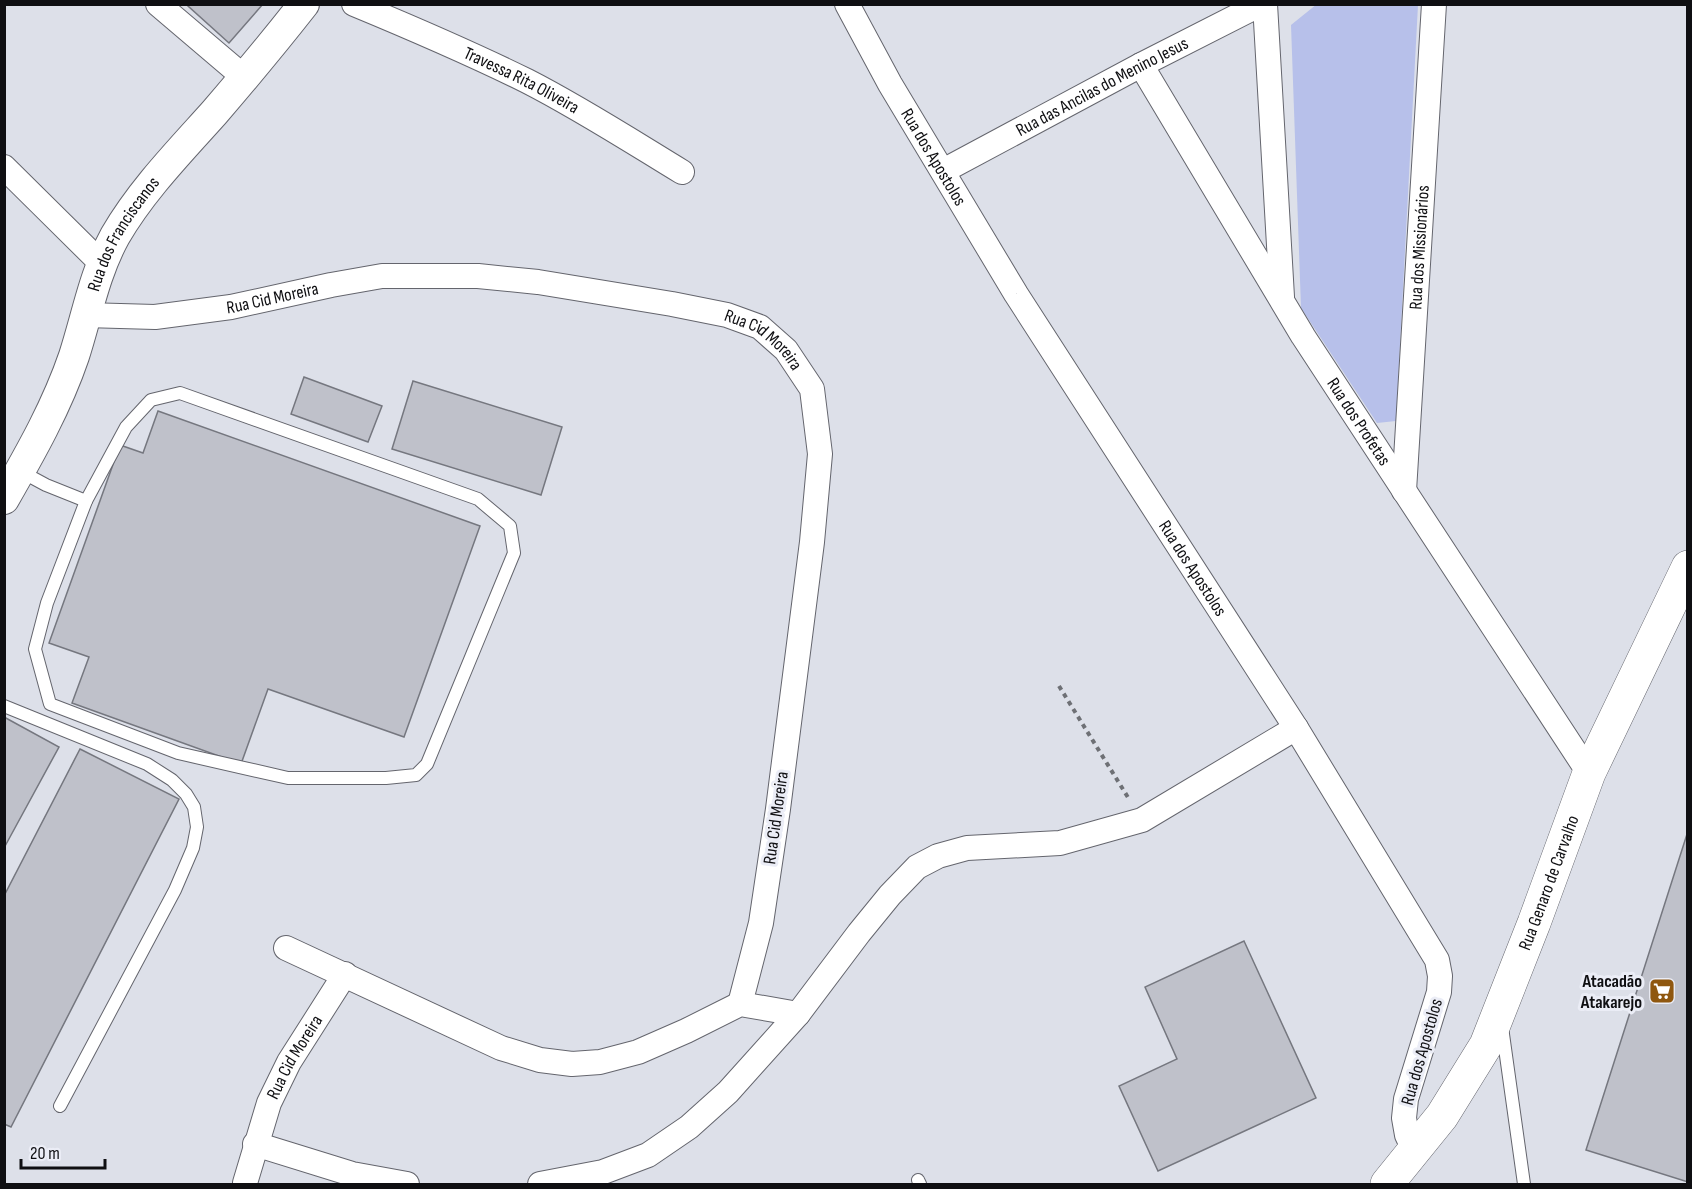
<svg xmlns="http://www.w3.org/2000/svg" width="1692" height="1189" font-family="'Sofia Sans Condensed',sans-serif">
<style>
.green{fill:#b7c0ea}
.building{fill:#bfc1ca;stroke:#75777f;stroke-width:1.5}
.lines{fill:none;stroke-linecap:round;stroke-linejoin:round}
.service-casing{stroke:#64656d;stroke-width:14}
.minor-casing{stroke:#64656d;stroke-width:26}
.tertiary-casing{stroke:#64656d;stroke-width:32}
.secondary-casing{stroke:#64656d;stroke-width:34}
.path{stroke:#6e7075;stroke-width:4;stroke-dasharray:4.5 4.5;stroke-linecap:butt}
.service{stroke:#fff;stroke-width:12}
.minor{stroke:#fff;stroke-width:24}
.tertiary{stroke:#fff;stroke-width:30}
.secondary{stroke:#fff;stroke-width:33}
.labels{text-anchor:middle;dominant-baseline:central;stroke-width:6;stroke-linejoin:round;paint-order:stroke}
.street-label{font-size:18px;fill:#0f0f12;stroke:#ebedf6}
.poi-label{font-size:18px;font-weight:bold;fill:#0f0f12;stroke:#ebedf6;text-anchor:end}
</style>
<rect width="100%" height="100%" fill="#dde0e9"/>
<path class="green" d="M 1317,4 L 1418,5 L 1396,421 L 1377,423 L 1301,308 L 1291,25 Z"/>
<g class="building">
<path d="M 189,4 L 263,4 L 229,43 L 188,6 Z"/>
<path d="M 304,377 L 382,406 L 368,442 L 291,414 Z"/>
<path d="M 413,381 L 562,427 L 541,495 L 392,449 Z"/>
<path d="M 158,411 L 480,526 L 404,737 L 268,689 L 241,764 L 72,703 L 89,657 L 49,643 L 120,445 L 143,453 Z"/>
<path d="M 4,717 L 59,747 L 4,848 Z"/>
<path d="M 80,749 L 179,799 L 11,1127 L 4,1124 L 4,896 Z"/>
<path d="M 1688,831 L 1688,1182 L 1586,1150 Z"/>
<path d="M 1244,941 L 1316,1098 L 1158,1171 L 1119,1086 L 1177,1059 L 1145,987 Z"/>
</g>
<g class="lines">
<defs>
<g id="service">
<path d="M 180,393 L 478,499 L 510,526 L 514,553 L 427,764 L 416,775 L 386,778 L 288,778 L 178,753 L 50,704 L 35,649 L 47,603 L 86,501 L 126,427 L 151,400 Z"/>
<path d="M 20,471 L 46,485 L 86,501"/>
<path d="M 4,706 L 147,764 L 172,780 L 186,794 L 194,807 L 197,827 L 193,848 L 175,890 L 60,1106"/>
<path d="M 1502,1027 L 1524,1184"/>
<path d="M 918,1180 L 920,1184"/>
</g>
<g id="minor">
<path d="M 158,4 L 245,78"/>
<path id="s1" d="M 354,4 C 412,28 470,53 527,81 C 580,108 631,141 682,172"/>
<path id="s2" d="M 847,4 L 890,84 L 1016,294 L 1296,728 L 1437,960 L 1440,976 L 1439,992 L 1406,1099 L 1404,1118 L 1407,1135 L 1414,1150"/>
<path d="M 1265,4 L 1282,297"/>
<path id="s3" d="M 1141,65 L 1303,336 L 1589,773"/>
<path d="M 4,167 L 101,263"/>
<path id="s4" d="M 943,171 L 1141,65 L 1261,4"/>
<path id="s5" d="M 85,315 L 155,317 L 231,307 L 331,285 L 382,276 L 478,276 L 538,282 L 672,304 L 727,315 L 760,327 L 786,350 L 812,389 L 820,454 L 812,542 L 778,809 L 761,923 L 740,1004"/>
<path id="s6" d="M 1404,491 L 1434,4"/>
<path d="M 286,948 L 501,1048 L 540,1060 L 572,1064 L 600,1062 L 638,1052 L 686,1031 L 740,1004 L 798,1014"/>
<path d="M 255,1144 L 352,1174 L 407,1184"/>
<path id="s7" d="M 245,1183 L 269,1103 L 289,1062 L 345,974"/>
<path d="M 540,1184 L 603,1172 L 648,1155 L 689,1127 L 728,1092 L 798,1014 L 859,933 L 890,895 L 917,867 L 938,856 L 967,848 L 1060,843 L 1142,820 L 1296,728"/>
</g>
<g id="tertiary">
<path id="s8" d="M 4,499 C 31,452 57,406 74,356 C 87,316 94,274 115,236 C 141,191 179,152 214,113 C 245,77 275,41 304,4"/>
</g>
<g id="secondary">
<path id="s9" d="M 1387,1184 L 1442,1116 L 1486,1045 L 1534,923 L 1589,773 L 1688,567"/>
</g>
</defs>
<use href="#service" class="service-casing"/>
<use href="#minor" class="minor-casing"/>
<use href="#tertiary" class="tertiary-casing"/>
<use href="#secondary" class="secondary-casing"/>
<path class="path" d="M 1059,686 L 1129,799"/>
<use href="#service" class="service"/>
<use href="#minor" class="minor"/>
<use href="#tertiary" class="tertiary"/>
<use href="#secondary" class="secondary"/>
</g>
<defs>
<symbol id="supermarket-square" viewBox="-11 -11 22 22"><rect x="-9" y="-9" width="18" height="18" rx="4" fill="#8f570f" stroke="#ebedf6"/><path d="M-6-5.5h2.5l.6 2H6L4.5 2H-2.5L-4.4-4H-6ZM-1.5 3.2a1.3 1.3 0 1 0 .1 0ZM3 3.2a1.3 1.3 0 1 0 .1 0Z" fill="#fff"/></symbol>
</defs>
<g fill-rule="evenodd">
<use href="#supermarket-square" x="1647" y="976" width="30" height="30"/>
</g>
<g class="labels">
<g class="street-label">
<text stroke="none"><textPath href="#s1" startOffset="184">Travessa Rita Oliveira</textPath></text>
<text stroke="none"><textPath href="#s4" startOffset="180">Rua das Ancilas do Menino Jesus</textPath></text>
<text stroke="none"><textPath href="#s2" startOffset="176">Rua dos Apostolos</textPath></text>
<text stroke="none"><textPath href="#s8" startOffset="292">Rua dos Franciscanos</textPath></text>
<text stroke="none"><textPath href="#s6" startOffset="244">Rua dos Missionários</textPath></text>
<text stroke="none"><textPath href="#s5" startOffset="189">Rua Cid Moreira</textPath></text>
<text stroke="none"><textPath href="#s5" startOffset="694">Rua Cid Moreira</textPath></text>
<text stroke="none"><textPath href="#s3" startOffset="418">Rua dos Profetas</textPath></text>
<text stroke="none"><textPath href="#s2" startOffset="662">Rua dos Apostolos</textPath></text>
<text transform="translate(776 818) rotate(-82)">Rua Cid Moreira</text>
<text stroke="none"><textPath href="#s9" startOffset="345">Rua Genaro de Carvalho</textPath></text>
<text transform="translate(1422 1052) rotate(-74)">Rua dos Apostolos</text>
<text stroke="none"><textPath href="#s7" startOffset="136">Rua Cid Moreira</textPath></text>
</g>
<g class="poi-label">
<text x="1642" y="981">Atacadão<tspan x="1642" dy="21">Atakarejo</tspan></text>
</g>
</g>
<rect width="1692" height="1189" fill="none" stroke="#0f0f12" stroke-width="12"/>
<path d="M21 1159v9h84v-9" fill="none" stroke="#0f0f12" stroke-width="3"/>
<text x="30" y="1159" font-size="18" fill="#0f0f12" stroke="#ebedf6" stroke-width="4.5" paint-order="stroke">20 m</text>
</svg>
